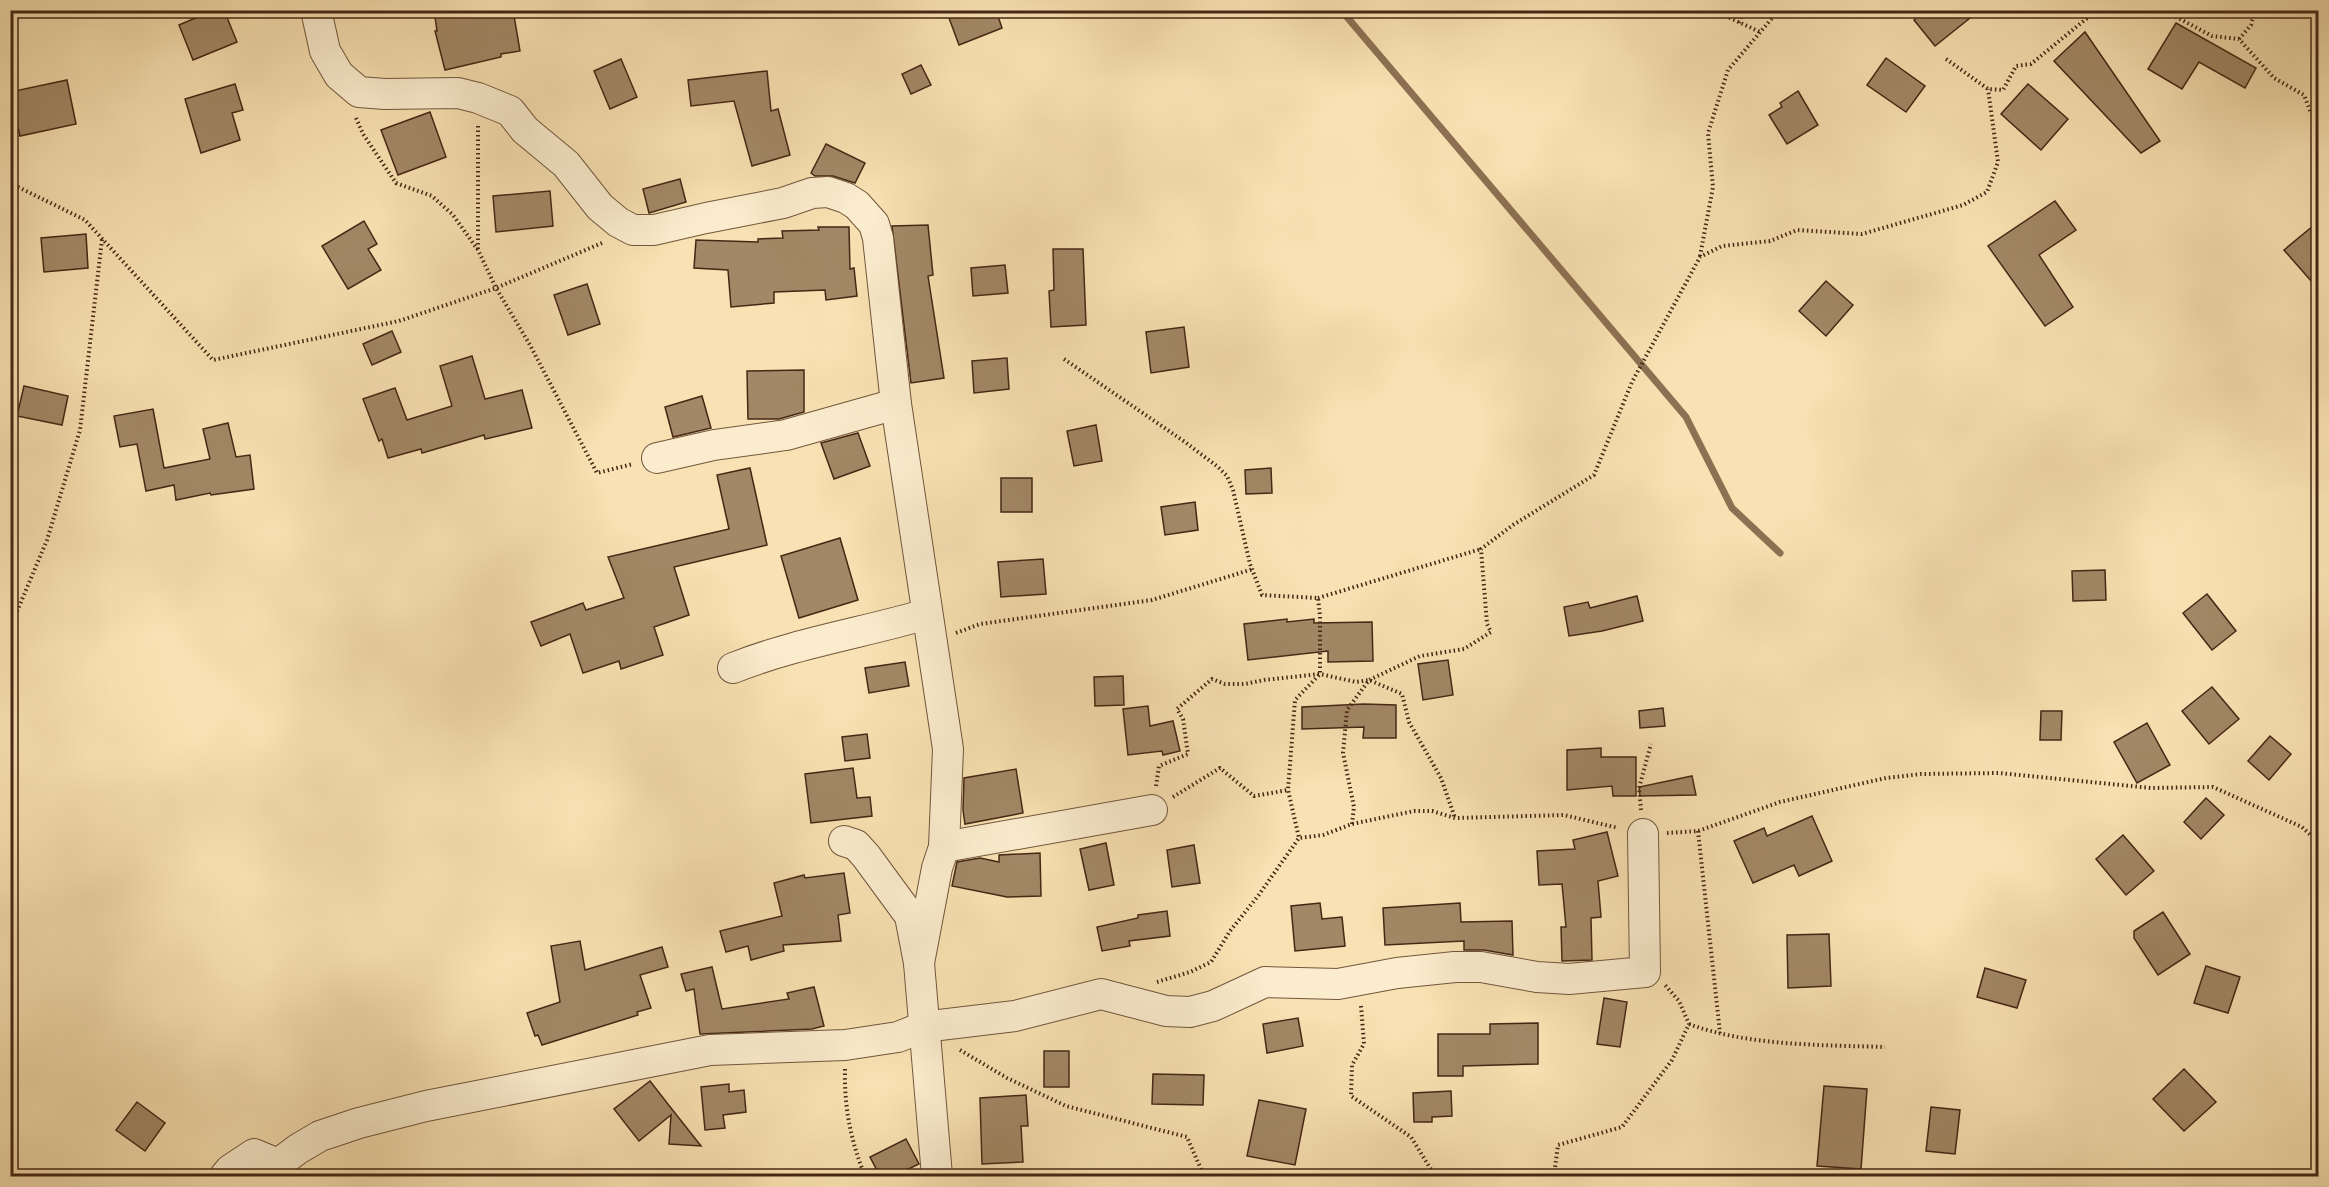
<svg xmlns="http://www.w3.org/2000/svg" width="2329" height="1187" font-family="Vollkorn,serif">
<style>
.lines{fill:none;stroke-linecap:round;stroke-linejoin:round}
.stream{stroke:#8c7152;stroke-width:7}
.building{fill:#a28866;stroke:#452714;stroke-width:1.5}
.minor-casing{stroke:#72563c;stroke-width:32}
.path{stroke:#452714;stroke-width:4;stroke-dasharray:1.5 3;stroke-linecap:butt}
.minor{stroke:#faeccd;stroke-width:30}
</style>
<rect width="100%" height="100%" fill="#f8e1b2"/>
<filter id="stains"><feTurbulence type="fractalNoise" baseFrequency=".00333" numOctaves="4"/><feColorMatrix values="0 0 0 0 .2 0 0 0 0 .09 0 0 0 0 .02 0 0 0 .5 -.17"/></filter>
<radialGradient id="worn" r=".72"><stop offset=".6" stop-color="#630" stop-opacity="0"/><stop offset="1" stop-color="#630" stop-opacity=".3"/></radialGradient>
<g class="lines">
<path class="stream" d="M 1341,10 L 1686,417 L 1732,508 L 1780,553"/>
</g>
<g class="building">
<path d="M 214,10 L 224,10 L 237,42 L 193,60 L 179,25 Z"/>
<path d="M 434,10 L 513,10 L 520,51 L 501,54 L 501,57 L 445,70 L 435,31 L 437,31 Z"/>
<path d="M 967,10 L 996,10 L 1002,28 L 959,45 L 949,18 Z"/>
<path d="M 1926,10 L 1980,10 L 1935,46 L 1914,20 Z"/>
<path d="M 2176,23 L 2256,68 L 2245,88 L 2199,62 L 2182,89 L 2148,69 Z"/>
<path d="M 2085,32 L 2160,141 L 2141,153 L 2054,61 Z"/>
<path d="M 1886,58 L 1925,86 L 1906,112 L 1867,85 Z"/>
<path d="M 621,59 L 637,97 L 610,109 L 594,71 Z"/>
<path d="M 921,65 L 931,85 L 911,94 L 902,74 Z"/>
<path d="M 767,71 L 771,111 L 778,109 L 790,155 L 752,166 L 734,101 L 691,106 L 688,80 Z"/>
<path d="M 67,80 L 76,124 L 20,136 L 10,92 Z"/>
<path d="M 235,84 L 243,110 L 232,113 L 240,140 L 201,153 L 185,99 Z"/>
<path d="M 2028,84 L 2068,119 L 2041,150 L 2001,114 Z"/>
<path d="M 1798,91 L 1818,125 L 1787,144 L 1769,115 L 1782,107 L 1780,103 Z"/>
<path d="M 430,112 L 446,157 L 398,175 L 381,130 Z"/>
<path d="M 826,144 L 865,163 L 855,183 L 833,176 L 815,176 L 811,173 Z"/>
<path d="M 680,179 L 686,202 L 649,213 L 643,189 Z"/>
<path d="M 550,191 L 553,226 L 496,232 L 493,196 Z"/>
<path d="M 2055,201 L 2076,230 L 2039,255 L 2073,307 L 2045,326 L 1988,246 Z"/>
<path d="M 364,221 L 377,244 L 368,249 L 381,270 L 348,289 L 322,246 Z"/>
<path d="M 2319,221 L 2319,290 L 2284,250 Z"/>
<path d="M 928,225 L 933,275 L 928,276 L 944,378 L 911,383 L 892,226 Z"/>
<path d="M 818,227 L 849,227 L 850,269 L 854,268 L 857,296 L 826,300 L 825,290 L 774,292 L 774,303 L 731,307 L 728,270 L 694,268 L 696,240 L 758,242 L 758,239 L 783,238 L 782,231 L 819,230 Z"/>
<path d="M 86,234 L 88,268 L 44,272 L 41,238 Z"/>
<path d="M 1053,249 L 1083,249 L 1086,325 L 1051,327 L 1049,291 L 1054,290 Z"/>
<path d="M 1005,265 L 1008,293 L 973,296 L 971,268 Z"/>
<path d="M 1826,281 L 1853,305 L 1826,336 L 1799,311 Z"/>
<path d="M 587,284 L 600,324 L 568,335 L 554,295 Z"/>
<path d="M 1184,327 L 1189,367 L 1151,373 L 1146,332 Z"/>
<path d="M 392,331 L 401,352 L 372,365 L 363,344 Z"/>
<path d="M 472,356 L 485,399 L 522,390 L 532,428 L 485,439 L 484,435 L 422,453 L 421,449 L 388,458 L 382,439 L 379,441 L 363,399 L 395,388 L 407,420 L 452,406 L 440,366 Z"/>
<path d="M 1007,358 L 1009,389 L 974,393 L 972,361 Z"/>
<path d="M 804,370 L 804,412 L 779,419 L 748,419 L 747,371 Z"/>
<path d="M 24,386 L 68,396 L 62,425 L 17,416 Z"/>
<path d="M 702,396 L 711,428 L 673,437 L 665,407 Z"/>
<path d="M 153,409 L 164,468 L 210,459 L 203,429 L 228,423 L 236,457 L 250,455 L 254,489 L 211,495 L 210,493 L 176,500 L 174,485 L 146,491 L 137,444 L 120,447 L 114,416 Z"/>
<path d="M 1096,425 L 1102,461 L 1074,466 L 1067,431 Z"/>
<path d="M 858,433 L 870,466 L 834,479 L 821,443 Z"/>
<path d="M 750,468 L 767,545 L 674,567 L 689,615 L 654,627 L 663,655 L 621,669 L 619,661 L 583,673 L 570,634 L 541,646 L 531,622 L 583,603 L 586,610 L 624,598 L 608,557 L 729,529 L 717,475 Z"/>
<path d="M 1271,468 L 1272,493 L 1246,494 L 1245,470 Z"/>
<rect x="1001" y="478" width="31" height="34"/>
<path d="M 1195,502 L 1198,530 L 1165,535 L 1161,507 Z"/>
<path d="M 840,538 L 858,600 L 799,618 L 781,556 Z"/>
<path d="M 1043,559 L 1046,594 L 1001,597 L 998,562 Z"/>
<path d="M 2105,570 L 2106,600 L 2073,601 L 2072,571 Z"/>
<path d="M 2207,594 L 2236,631 L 2212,650 L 2183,613 Z"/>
<path d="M 1637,596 L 1643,621 L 1602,631 L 1569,636 L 1564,607 L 1588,602 L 1590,608 Z"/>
<path d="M 1287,619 L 1287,622 L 1314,619 L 1314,623 L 1372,622 L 1373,661 L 1328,662 L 1328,651 L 1248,660 L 1244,624 Z"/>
<path d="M 1448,660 L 1453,695 L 1423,700 L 1418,664 Z"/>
<path d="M 905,662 L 909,686 L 869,693 L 865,668 Z"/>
<path d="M 1123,676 L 1124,705 L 1095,706 L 1094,677 Z"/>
<path d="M 2212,687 L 2239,719 L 2209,744 L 2182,711 Z"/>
<path d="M 1364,704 L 1396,705 L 1396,738 L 1363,738 L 1364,727 L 1302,729 L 1302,707 Z"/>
<path d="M 1148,706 L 1150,726 L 1173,721 L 1180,751 L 1163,755 L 1162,751 L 1128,755 L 1123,709 Z"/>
<path d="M 1663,708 L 1665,726 L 1640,728 L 1639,711 Z"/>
<path d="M 2041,711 L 2062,711 L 2061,740 L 2040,740 Z"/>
<path d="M 2147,723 L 2170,765 L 2137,783 L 2114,742 Z"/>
<path d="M 867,734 L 870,758 L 845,761 L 842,737 Z"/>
<path d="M 2270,736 L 2291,754 L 2269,780 L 2248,761 Z"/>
<path d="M 1601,748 L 1601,757 L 1636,757 L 1636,796 L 1613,796 L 1612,786 L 1567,790 L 1567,750 Z"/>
<path d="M 853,768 L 857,798 L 870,797 L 872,816 L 811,823 L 805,774 Z"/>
<path d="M 1016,769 L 1023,813 L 965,824 L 963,810 L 964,778 Z"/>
<path d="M 1692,776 L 1696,795 L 1640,796 L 1639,787 Z"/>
<path d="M 2206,798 L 2224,815 L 2201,839 L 2184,822 Z"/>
<path d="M 1812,816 L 1832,861 L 1799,876 L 1794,865 L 1753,883 L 1734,841 L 1764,828 L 1767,836 Z"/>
<path d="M 1607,832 L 1618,876 L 1598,881 L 1601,917 L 1591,918 L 1592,960 L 1562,961 L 1561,927 L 1566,927 L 1562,884 L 1539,885 L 1537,851 L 1575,849 L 1573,840 Z"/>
<path d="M 2123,835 L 2154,871 L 2126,895 L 2096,859 Z"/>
<path d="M 1106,843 L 1114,885 L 1089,890 L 1080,849 Z"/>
<path d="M 1194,845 L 1200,883 L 1172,887 L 1167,850 Z"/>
<path d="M 1040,853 L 1041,896 L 1007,897 L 952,886 L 957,862 L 980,858 L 999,862 L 999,855 Z"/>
<path d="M 844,873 L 850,913 L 838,915 L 841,941 L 783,945 L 784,951 L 751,960 L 748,946 L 726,952 L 720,931 L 782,916 L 774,883 L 804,875 L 805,878 Z"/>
<path d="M 1320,903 L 1322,919 L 1342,917 L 1345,946 L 1295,951 L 1291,906 Z"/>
<path d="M 1460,903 L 1461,922 L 1512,921 L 1513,955 L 1484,950 L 1464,950 L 1464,941 L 1385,945 L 1383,908 Z"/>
<path d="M 1167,911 L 1170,936 L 1129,941 L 1130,946 L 1102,951 L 1097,927 L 1138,918 L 1138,915 Z"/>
<path d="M 2163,912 L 2190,954 L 2158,975 L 2134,938 L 2134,931 Z"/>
<path d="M 1829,934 L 1831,986 L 1788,988 L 1787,935 Z"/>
<path d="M 580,941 L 585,970 L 662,947 L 668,967 L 640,975 L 651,1008 L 637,1012 L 638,1015 L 542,1045 L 538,1035 L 535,1036 L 527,1013 L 560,1002 L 551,946 Z"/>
<path d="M 2206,966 L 2240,977 L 2228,1013 L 2194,1003 Z"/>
<path d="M 712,967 L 722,1009 L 789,999 L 787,993 L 814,987 L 824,1026 L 812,1029 L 700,1034 L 694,989 L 686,991 L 681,974 Z"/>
<path d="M 1985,968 L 2026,980 L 2017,1008 L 1977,997 Z"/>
<path d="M 1604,998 L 1627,1002 L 1620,1047 L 1597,1044 Z"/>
<path d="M 1298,1018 L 1303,1046 L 1267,1053 L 1263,1024 Z"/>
<path d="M 1538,1023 L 1538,1064 L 1463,1066 L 1463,1076 L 1438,1076 L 1438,1034 L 1490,1034 L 1490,1024 Z"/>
<rect x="1044" y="1051" width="25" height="36"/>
<path d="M 2184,1069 L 2216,1102 L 2184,1131 L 2153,1099 Z"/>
<path d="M 1153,1074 L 1204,1075 L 1203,1105 L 1152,1104 Z"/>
<path d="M 650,1081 L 671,1108 L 701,1146 L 669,1144 L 671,1115 L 639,1141 L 614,1109 Z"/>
<path d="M 729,1084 L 729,1092 L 744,1090 L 746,1112 L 723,1115 L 725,1128 L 705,1130 L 701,1087 Z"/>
<path d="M 1824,1086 L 1867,1089 L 1861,1169 L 1817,1166 Z"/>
<path d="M 1451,1091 L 1452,1116 L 1432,1117 L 1432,1122 L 1414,1122 L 1413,1093 Z"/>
<path d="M 1026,1095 L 1028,1126 L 1021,1126 L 1023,1162 L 982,1164 L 980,1098 Z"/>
<path d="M 1259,1100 L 1306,1109 L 1295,1165 L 1247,1156 Z"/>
<path d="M 137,1102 L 165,1123 L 145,1151 L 116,1130 Z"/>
<path d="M 1931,1107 L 1960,1110 L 1955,1154 L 1926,1151 Z"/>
<path d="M 906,1139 L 919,1164 L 894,1176 L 880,1176 L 870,1157 Z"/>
</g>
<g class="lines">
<defs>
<g id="minor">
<path d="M 316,10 L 325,51 L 339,75 L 359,92 L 385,94 L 458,93 L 478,98 L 510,111 L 525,130 L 566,164 L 600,207 L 618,222 L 633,230 L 654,230 L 706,218 L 783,203 L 812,193 L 828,192 L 846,198 L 857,205 L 874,224 L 878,238 L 896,404 L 948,749 L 944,847 L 937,868 L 919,963"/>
<path d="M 657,458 L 714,445 L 786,435 L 896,404"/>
<path d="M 733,668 C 796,643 862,633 927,614"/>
<path d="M 844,841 L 856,845 L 866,856 L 910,916 L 919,963 L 937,1176"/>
<path d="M 944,847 L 1152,810"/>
<path d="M 225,1176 L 230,1170 L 254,1154 L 278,1164 L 298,1149 L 320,1136 L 359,1123 L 426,1106 L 710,1050 L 845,1045 L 898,1037 L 923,1027 L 1015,1016 L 1101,994 L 1166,1011 L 1190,1012 L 1213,1006 L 1265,982 L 1338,984 L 1397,973 L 1455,967 L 1481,967 L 1537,977 L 1569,979 L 1645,972 L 1643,834"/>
</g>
</defs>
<use href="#minor" class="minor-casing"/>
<g class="path">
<path d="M 1713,10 L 1760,32"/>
<path d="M 2159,10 L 2167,12 L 2212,36 L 2239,39 L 2274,78 L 2304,95 L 2311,113 L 2318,122"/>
<path d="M 1739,23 L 1743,10"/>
<path d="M 2239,39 L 2251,25 L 2255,10"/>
<path d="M 1946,59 L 1988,89 L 2003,90 L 2016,66 L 2031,64 L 2097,10"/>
<path d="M 356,118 L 363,134 L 396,183 L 432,196 L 453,215 L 478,250 L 496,288 L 530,345 L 597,473 L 633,464"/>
<path d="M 478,126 L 478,250"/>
<path d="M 10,183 L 85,220 L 213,360 L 399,321 L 496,288 L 602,243"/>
<path d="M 1700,256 L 1713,187 L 1708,133 L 1728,70 L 1779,10"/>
<path d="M 1064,359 L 1185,442 L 1218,467 L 1227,476 L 1233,490 L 1250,564 L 1262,595 L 1318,598 L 1320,616 L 1320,674 L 1295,700 L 1288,790 L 1299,838"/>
<path d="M 1318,598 L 1481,549"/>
<path d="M 10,628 L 47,540 L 80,430 L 102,239"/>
<path d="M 956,633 L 980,624 L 1152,600 L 1253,569"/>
<path d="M 1156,786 L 1159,766 L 1188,754 L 1183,719 L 1177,709 L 1212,679 L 1225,684 L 1245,684 L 1264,680 L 1320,674 L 1356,682 L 1369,680 L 1402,694 L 1409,722 L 1441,778 L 1455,818"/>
<path d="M 1173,797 L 1220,768 L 1254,796 L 1288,790"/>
<path d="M 1641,810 L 1639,788 L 1651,744"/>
<path d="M 1352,824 L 1354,807 L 1343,753 L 1347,710 L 1369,680 L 1420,656 L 1464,649 L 1491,632 L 1487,624 L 1481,549 L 1513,525 L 1594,475 L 1632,382 L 1700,257 L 1722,246 L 1770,241 L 1797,230 L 1862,234 L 1963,205 L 1987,192 L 1998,162 L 1988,89"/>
<path d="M 1698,831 L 1720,1033"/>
<path d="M 1667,833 L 1698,831 L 1780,802 L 1886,778 L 1921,774 L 1999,773 L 2151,788 L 2213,787 L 2302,827 L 2318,842"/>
<path d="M 1157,982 L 1190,972 L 1211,962 L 1230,931 L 1258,896 L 1299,838 L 1323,835 L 1352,824 L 1414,811 L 1432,811 L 1455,818 L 1564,815 L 1618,828"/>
<path d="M 1361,1006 L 1364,1044 L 1352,1065 L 1351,1096 L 1411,1137 L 1435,1176"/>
<path d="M 1689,1024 C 1747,1046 1823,1045 1885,1047"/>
<path d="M 960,1050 L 1007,1078 L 1066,1106 L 1187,1137 L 1204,1176"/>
<path d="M 845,1069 C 844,1107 851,1142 865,1176"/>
<path d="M 1554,1176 L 1558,1145 L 1622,1127 L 1672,1060 L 1689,1024 L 1679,1001 L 1665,985"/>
</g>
<use href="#minor" class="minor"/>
</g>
<rect width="2329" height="1187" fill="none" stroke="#f8e1b2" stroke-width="36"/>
<rect x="12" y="12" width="2305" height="1163" fill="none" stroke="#452714" stroke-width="3"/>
<rect x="18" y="18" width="2293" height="1151" fill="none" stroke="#452714" stroke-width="1.5"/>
<rect width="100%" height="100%" filter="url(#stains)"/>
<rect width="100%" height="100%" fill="url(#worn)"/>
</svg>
